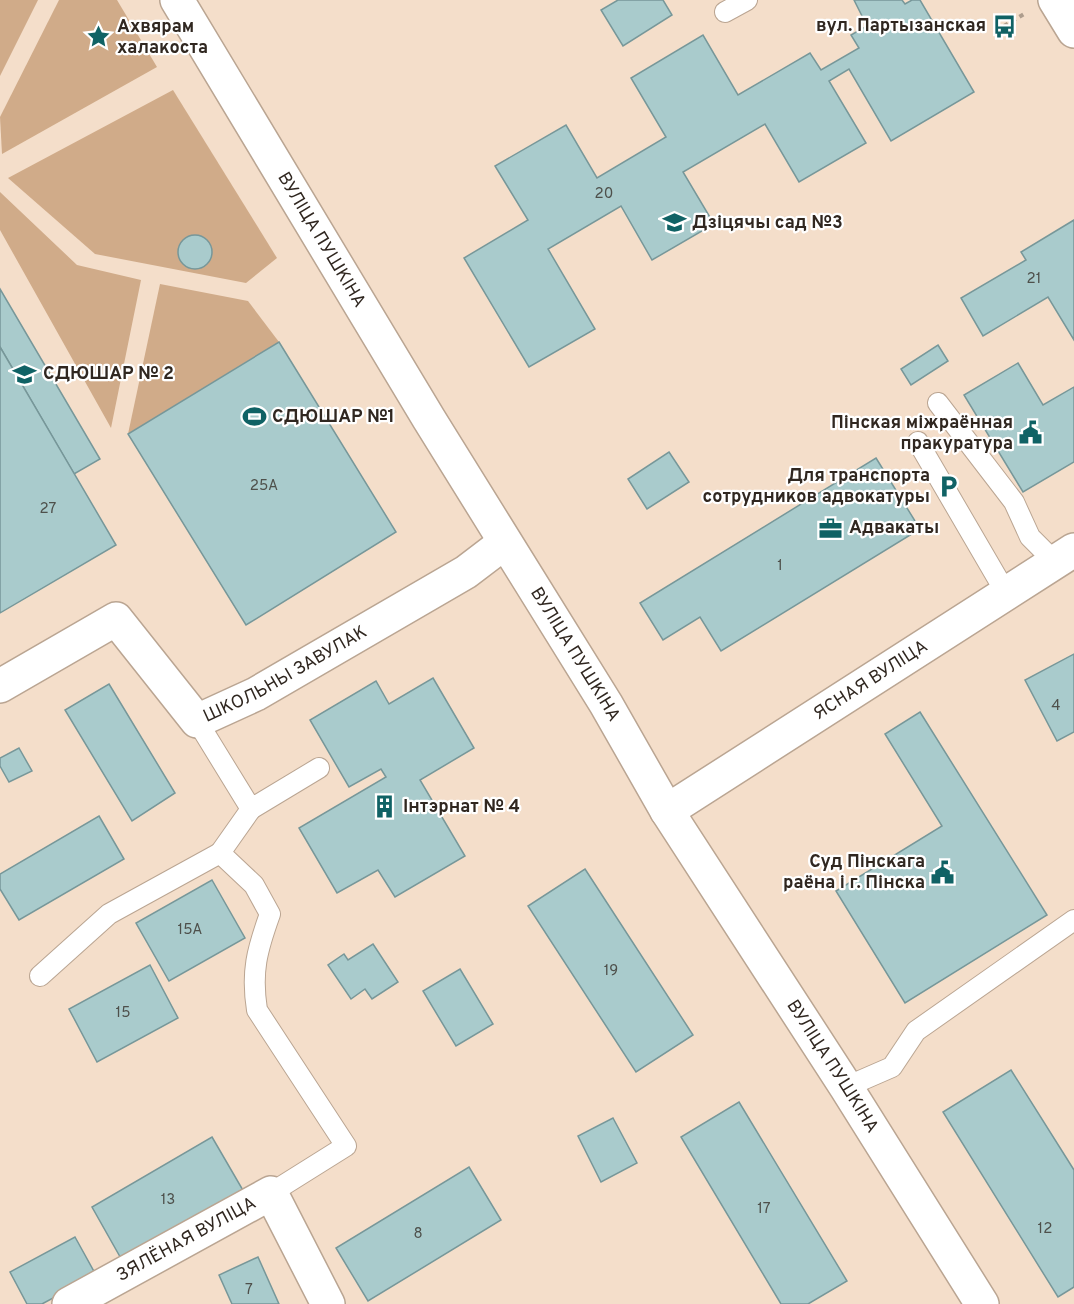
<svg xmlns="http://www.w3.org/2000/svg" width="1074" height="1304" font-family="Overpass,sans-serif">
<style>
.green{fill:#d0ab89}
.building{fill:#a9cbcc;stroke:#779799;stroke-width:1.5}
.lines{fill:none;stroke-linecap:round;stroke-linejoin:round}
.lane-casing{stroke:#baa592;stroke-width:22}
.street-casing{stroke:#baa592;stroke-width:36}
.secondary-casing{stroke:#baa592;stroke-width:36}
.path{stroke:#ae9d8d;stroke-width:4;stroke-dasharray:4.5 4.5;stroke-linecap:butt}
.lane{stroke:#fff;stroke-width:20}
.street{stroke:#fff;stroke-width:33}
.secondary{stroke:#fff;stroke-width:33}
.labels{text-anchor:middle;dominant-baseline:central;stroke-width:4.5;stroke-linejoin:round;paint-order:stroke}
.number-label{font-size:15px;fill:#4e504b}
.poi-label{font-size:18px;font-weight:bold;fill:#302720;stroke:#fff;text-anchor:start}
.street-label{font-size:18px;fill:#302720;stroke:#fff}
</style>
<rect width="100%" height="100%" fill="#f4deca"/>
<g class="green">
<path d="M 0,0 L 38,0 L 0,76 Z"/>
<path d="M 59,0 L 117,0 L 157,67 L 2,154 L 0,117 Z"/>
<path d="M 173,90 L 277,258 L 246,283 L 95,254 L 8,178 Z"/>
<path d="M 0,192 L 77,265 L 141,280 L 111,428 L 0,230 Z"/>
<path d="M 160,284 L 248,301 L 279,342 L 128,434 Z"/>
</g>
<g class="building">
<path d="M 618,0 L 663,0 L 672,15 L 623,46 L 601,10 Z"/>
<path d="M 902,0 L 905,4 L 912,0 L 920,0 L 974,92 L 891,141 L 849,69 L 829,81 L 866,143 L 799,182 L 765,124 L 683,172 L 714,224 L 652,260 L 621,206 L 548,249 L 595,329 L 529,367 L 464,258 L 528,220 L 495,166 L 566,125 L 597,178 L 666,137 L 631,78 L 703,35 L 738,95 L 810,53 L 821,70 L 859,48 L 851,35 L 867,26 L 854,0 Z"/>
<path d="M 1074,220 L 1074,340 L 1048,297 L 983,336 L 961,298 L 1026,260 L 1021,252 Z"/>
<circle cx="195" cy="252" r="17"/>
<path d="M 0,289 L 100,459 L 74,474 L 0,347 Z"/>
<path d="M 279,342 L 396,532 L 246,625 L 128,434 Z"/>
<path d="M 938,345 L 948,361 L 911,385 L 901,369 Z"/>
<path d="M 0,347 L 116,545 L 0,613 Z"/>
<path d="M 1018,363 L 1043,405 L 1074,387 L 1074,462 L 1023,492 L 964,395 Z"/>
<path d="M 669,452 L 689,482 L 647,509 L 628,479 Z"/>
<path d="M 876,458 L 920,529 L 721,651 L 700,617 L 663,640 L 640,603 Z"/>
<path d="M 1074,654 L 1074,732 L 1057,741 L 1025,680 Z"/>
<path d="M 433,678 L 474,748 L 420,780 L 465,856 L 395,897 L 378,870 L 337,893 L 299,828 L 386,777 L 381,769 L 349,787 L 310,720 L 376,681 L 389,704 Z"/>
<path d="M 109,684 L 175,793 L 132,821 L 65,710 Z"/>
<path d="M 920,712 L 1047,915 L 905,1003 L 836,891 L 942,826 L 885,734 Z"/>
<path d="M 19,748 L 32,771 L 9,782 L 0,766 L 0,758 Z"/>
<path d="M 99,816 L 124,859 L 19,920 L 0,889 L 0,874 Z"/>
<path d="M 585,869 L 693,1035 L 636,1072 L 528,906 Z"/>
<path d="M 212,880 L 245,938 L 169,981 L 136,923 Z"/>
<path d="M 373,944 L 398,982 L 372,999 L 365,989 L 351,999 L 328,965 L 344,954 L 348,960 Z"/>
<path d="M 150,965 L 178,1018 L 97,1062 L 69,1009 Z"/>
<path d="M 460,969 L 493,1024 L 456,1046 L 423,991 Z"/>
<path d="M 1011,1070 L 1074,1170 L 1074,1287 L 1058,1297 L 943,1112 Z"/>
<path d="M 739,1102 L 847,1281 L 808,1304 L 781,1304 L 681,1137 Z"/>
<path d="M 613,1118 L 637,1163 L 601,1182 L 578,1136 Z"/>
<path d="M 212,1137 L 244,1192 L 123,1262 L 92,1207 Z"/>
<path d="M 469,1167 L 501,1220 L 368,1301 L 336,1248 Z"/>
<path d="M 75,1237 L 96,1275 L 42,1304 L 27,1304 L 10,1272 Z"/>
<path d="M 258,1257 L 279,1304 L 232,1304 L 219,1275 Z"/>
</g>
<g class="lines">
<defs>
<g id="lane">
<path d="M 725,12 L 747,0"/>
<path d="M 938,403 L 1014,502 L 1030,537 L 1055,562"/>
<path d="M 918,442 L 1006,593"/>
<path d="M 197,721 L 251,809 L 319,768"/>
<path d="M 251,809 L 220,853 L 254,885 L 270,914 C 257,950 251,972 257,1010 L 346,1146 L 271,1193"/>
<path d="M 40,976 L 109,914 L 220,853"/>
<path d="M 846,1087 L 892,1067 L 916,1031 L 1074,920"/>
</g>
<g id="street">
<path id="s1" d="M 0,686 L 116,619 L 197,721 L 256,694 L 466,572 L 504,543"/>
<path id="s2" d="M 667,811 L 1074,550"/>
<path id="s3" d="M 69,1304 L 271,1193 L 328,1304"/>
</g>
<g id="secondary">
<path id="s4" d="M 177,0 L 429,419 L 606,704 L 667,811 L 846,1087 L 982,1304"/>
<path d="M 1055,0 L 1074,31"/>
</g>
</defs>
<use href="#lane" class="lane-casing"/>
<use href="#street" class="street-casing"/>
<use href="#secondary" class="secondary-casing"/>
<path class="path" d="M 1004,26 L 1024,14"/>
<use href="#lane" class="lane"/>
<use href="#street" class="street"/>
<use href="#secondary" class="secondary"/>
</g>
<defs>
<symbol id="bus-bare" viewBox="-9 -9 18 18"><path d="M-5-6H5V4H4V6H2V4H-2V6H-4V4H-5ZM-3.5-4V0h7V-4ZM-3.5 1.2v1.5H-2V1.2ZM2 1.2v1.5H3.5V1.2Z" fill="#106265" stroke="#fff" stroke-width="2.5" paint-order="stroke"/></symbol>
<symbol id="sight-bare" viewBox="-9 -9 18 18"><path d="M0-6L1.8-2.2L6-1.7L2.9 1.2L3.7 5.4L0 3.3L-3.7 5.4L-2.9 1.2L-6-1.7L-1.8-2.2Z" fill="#106265" stroke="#fff" stroke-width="2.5" paint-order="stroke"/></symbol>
<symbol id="school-bare" viewBox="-9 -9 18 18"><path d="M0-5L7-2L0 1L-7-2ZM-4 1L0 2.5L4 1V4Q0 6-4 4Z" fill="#106265" stroke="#fff" stroke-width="2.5" paint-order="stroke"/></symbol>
<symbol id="stadium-bare" viewBox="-9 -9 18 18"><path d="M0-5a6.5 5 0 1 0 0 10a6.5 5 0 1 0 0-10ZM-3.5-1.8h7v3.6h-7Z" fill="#106265" stroke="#fff" stroke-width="2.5" paint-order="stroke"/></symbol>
<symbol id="civic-bare" viewBox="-9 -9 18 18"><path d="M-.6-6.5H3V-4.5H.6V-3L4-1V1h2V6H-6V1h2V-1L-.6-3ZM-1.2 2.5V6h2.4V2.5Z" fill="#106265" stroke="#fff" stroke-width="2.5" paint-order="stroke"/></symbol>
<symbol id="parking-bare" viewBox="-9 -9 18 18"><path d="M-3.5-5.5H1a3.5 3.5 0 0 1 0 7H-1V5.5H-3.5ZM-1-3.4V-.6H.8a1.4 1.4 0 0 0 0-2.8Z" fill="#106265" stroke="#fff" stroke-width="2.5" paint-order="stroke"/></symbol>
<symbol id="office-bare" viewBox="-9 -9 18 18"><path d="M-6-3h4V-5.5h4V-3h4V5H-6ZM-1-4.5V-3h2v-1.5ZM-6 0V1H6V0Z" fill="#106265" stroke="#fff" stroke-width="2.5" paint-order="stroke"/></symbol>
<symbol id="building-bare" viewBox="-9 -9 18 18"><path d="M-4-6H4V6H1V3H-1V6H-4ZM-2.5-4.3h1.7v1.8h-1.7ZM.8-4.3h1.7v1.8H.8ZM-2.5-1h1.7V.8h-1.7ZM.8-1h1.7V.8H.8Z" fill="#106265" stroke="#fff" stroke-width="2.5" paint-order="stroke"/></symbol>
</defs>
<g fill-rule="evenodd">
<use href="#bus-bare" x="988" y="10" width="33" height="33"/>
<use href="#sight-bare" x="82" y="20" width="33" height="33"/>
<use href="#school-bare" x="658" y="206" width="33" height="33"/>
<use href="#school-bare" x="8" y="358" width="33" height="33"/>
<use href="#stadium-bare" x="238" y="400" width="33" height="33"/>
<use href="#civic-bare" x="1014" y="416" width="33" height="33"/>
<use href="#parking-bare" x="932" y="470" width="33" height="33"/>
<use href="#office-bare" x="814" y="512" width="33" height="33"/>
<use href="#building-bare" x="368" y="790" width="33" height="33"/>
<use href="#civic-bare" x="926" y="856" width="33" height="33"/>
</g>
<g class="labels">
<g class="number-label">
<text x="604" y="194">20</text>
<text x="1034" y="279">21</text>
<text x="264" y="486">25А</text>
<text x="48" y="509">27</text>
<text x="780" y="566">1</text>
<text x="1056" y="706">4</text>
<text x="190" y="930">15А</text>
<text x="611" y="971">19</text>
<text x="123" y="1013">15</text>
<text x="168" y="1200">13</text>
<text x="764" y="1209">17</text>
<text x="1045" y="1229">12</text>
<text x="418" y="1234">8</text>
<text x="249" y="1290">7</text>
</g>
<g class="poi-label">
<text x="986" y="26" text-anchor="end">вул. Партызанская</text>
<text x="117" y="27">Ахвярам<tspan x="117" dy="21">халакоста</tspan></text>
<text x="692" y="223">Дзіцячы сад №3</text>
<text x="43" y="374">СДЮШАР № 2</text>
<text x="272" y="417">СДЮШАР №1</text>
<text x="1013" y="423" text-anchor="end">Пінская міжраённая<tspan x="1013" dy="21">пракуратура</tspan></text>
<text x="930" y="476" text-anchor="end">Для транспорта<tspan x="930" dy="21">сотрудников адвокатуры</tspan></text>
<text x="849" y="528">Адвакаты</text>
<text x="403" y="807">Інтэрнат № 4</text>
<text x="925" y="862" text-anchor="end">Суд Пінскага<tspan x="925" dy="21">раёна і г. Пінска</tspan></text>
</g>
<g class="street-label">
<text stroke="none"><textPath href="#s4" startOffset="280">ВУЛІЦА ПУШКІНА</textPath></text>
<text stroke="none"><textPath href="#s4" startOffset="766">ВУЛІЦА ПУШКІНА</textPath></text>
<text stroke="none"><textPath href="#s1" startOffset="364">ШКОЛЬНЫ ЗАВУЛАК</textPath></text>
<text stroke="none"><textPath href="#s2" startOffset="242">ЯСНАЯ ВУЛІЦА</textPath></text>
<text stroke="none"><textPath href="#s4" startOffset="1252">ВУЛІЦА ПУШКІНА</textPath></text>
<text stroke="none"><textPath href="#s3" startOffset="134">ЗЯЛЁНАЯ ВУЛІЦА</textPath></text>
</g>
</g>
</svg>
